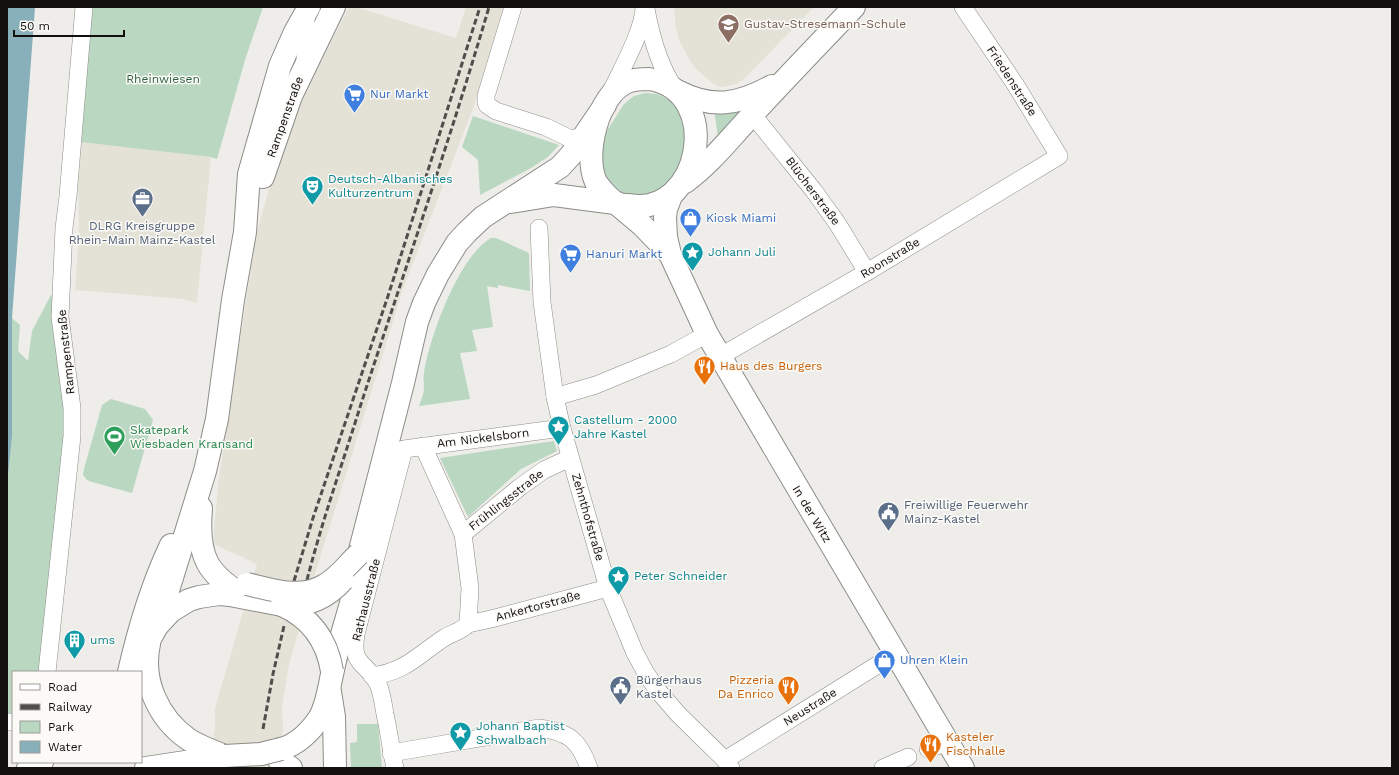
<svg xmlns="http://www.w3.org/2000/svg" width="1399" height="775" font-family="'Work Sans',sans-serif">
<style>
.built{fill:#e4e2d6}
.green{fill:#b9d7c1}
.water{fill:#88b0ba}
.lines{fill:none;stroke-linecap:round;stroke-linejoin:round}
.street-casing{stroke:#8c8c88;stroke-width:18}
.secondary-casing{stroke:#8c8c88;stroke-width:24}
.primary-casing{stroke:#8c8c88;stroke-width:24}
.street{stroke:#fff;stroke-width:17}
.secondary{stroke:#fff;stroke-width:22}
.primary{stroke:#fff;stroke-width:22}
.rail{stroke:#4f4e4c;stroke-width:3;stroke-dasharray:6 3;stroke-linecap:butt}
.secondary-bridge-casing{stroke:#8c8c88;stroke-width:24;stroke-linecap:butt}
.primary-bridge-casing{stroke:#8c8c88;stroke-width:24;stroke-linecap:butt}
.secondary-bridge{stroke:#fff;stroke-width:22}
.primary-bridge{stroke:#fff;stroke-width:22}
.labels{text-anchor:middle;dominant-baseline:central;stroke-width:3;stroke-linejoin:round;paint-order:stroke}
.education-label{font-size:12px;fill:#785e54;stroke:#fbfaf6;text-anchor:start}
.park-label{font-size:12px;fill:#316343;stroke:#fbfaf6}
.street-label{font-size:12px;fill:#11100f;stroke:#fbfaf6}
.shop-label{font-size:12px;fill:#366cbe;stroke:#fbfaf6;text-anchor:start}
.culture-label{font-size:12px;fill:#0d838f;stroke:#fbfaf6;text-anchor:start}
.service-label{font-size:12px;fill:#4e5e75;stroke:#fbfaf6;text-anchor:start}
.food-label{font-size:12px;fill:#c56008;stroke:#fbfaf6;text-anchor:start}
.leisure-label{font-size:12px;fill:#27864d;stroke:#fbfaf6;text-anchor:start}
</style>
<rect width="100%" height="100%" fill="#eeede9"/>
<g class="built">
<path d="M 349,7 L 356,7 L 456,38 L 466,7 L 504,7 L 474,106 L 403,289 L 316,571 L 289,664 L 282,707 L 283,727 L 279,768 L 209,768 L 215,728 L 215,708 L 257,564 L 213,544 L 218,485 L 256,235 L 285,133 L 314,75 Z"/>
<path d="M 674,7 L 814,7 L 744,79 L 737,84 L 723,87 L 720,87 L 712,83 L 694,67 L 689,59 L 679,40 L 676,28 Z"/>
<path d="M 82,142 L 211,157 L 197,303 L 183,299 L 75,290 L 79,232 L 78,185 Z"/>
</g>
<g class="green">
<path d="M 87,7 L 263,7 L 245,60 L 217,159 L 211,157 L 72,141 Z"/>
<path d="M 645,93 L 657,94 L 670,100 L 677,108 L 687,130 L 687,159 L 665,191 L 625,199 L 605,181 L 601,165 L 603,139 L 608,129 L 624,104 L 634,96 Z"/>
<path d="M 748,101 L 719,144 L 714,109 Z"/>
<path d="M 473,116 L 559,145 L 548,157 L 531,168 L 480,195 L 478,160 L 462,147 Z"/>
<path d="M 491,238 L 496,238 L 529,253 L 530,291 L 498,285 L 498,288 L 487,286 L 493,327 L 472,330 L 477,351 L 460,353 L 470,399 L 419,406 C 421,400 424,394 424,388 C 424,383 423,378 424,373 C 429,338 459,256 491,238 Z"/>
<path d="M 51,295 L 55,295 L 67,406 L 42,672 L 13,672 L 13,714 L 7,715 L 7,485 L 12,437 L 12,318 L 20,325 L 18,351 L 28,361 L 32,331 Z"/>
<path d="M 111,399 L 145,409 L 153,420 L 132,493 L 92,482 L 87,480 L 83,475 L 84,469 L 102,405 Z"/>
<path d="M 554,441 L 557,451 L 521,469 L 468,517 L 440,458 Z"/>
<path d="M 357,724 L 378,724 L 382,768 L 351,768 L 350,743 L 357,742 Z"/>
</g>
<path class="water" d="M 7,7 L 35,7 L 12,318 L 12,437 L 7,485 Z"/>
<g class="lines">
<defs>
<g id="street">
<path d="M 513,7 L 486,96 L 486,102 L 487,105 L 496,111 L 546,127 L 571,139 L 584,136"/>
<path d="M 646,9 C 651,36 659,66 675,89"/>
<path d="M 305,64 L 306,12"/>
<path d="M 610,94 C 620,72 644,30 644,7"/>
<path d="M 752,114 L 814,191 L 837,223 L 867,272"/>
<path d="M 539,228 L 542,302 L 555,397 L 562,428 L 608,588 L 635,653 L 647,675 L 659,692 L 678,714 L 725,760 L 731,768"/>
<path d="M 719,357 L 867,272 L 1059,156 L 1015,84 L 963,7"/>
<path d="M 555,397 L 596,385 L 671,354 L 707,334"/>
<path d="M 463,534 L 520,487 L 544,470 L 570,458"/>
<path d="M 468,624 L 491,619 L 608,588"/>
<path d="M 47,672 L 72,436 L 72,408 L 60,317 L 64,228 L 68,196 L 84,7"/>
<path d="M 372,676 C 405,672 418,655 444,638 C 452,633 462,631 468,624 L 470,588 L 463,534 L 423,446"/>
<path d="M 7,722 L 13,722"/>
<path d="M 928,749 L 948,742"/>
<path d="M 391,753 L 539,728 C 569,732 579,740 589,768"/>
<path d="M 725,760 L 895,654"/>
<path d="M 395,768 C 391,750 389,732 385,714 C 383,703 382,693 378,684 C 365,660 351,667 356,634 L 404,449 L 562,428"/>
<path d="M 883,768 L 908,757"/>
</g>
<g id="secondary">
<path d="M 263,177 L 291,96 L 334,7"/>
<path d="M 201,508 C 197,556 206,575 248,598"/>
<path d="M 157,626 L 205,471 L 217,419 L 233,300 L 245,232 L 249,174 L 280,66 L 295,32 L 309,7"/>
<path d="M 129,672 C 139,628 152,585 171,545"/>
</g>
<g id="primary">
<path d="M 649,79 C 725,91 701,218 629,205 C 625,205 620,205 617,203 C 611,201 599,187 596,182 C 583,155 598,94 627,82 C 634,79 642,79 649,79 Z"/>
<path d="M 677,91 C 712,109 738,105 772,86"/>
<path d="M 685,182 C 711,163 730,138 752,115 C 785,79 820,43 854,7"/>
<path d="M 676,190 L 671,196 L 666,209 L 665,218 L 666,237 L 670,254 L 707,334 L 963,768"/>
<path d="M 511,202 L 554,195 L 615,203"/>
<path d="M 617,204 L 642,225 L 670,254"/>
<path d="M 149,644 C 141,680 158,718 188,739 C 199,746 212,751 225,756"/>
<path d="M 132,672 L 157,626 L 171,611 L 189,600 L 199,597 L 219,594 L 230,595 L 282,605"/>
<path d="M 330,692 L 334,717 L 335,768"/>
<path d="M 281,749 C 297,745 311,731 320,717 C 328,702 329,686 333,670 C 339,639 351,609 357,578 C 358,570 358,562 359,554 L 403,383 L 417,322 L 424,303 L 438,274 L 457,243 L 467,232 L 483,217 L 560,167 L 571,155 L 605,105"/>
<path d="M 279,760 L 291,768"/>
<path d="M 28,768 L 42,762"/>
<path d="M 146,768 L 225,756"/>
</g>
</defs>
<use href="#street" class="street-casing"/>
<use href="#secondary" class="secondary-casing"/>
<use href="#primary" class="primary-casing"/>
<use href="#street" class="street"/>
<use href="#secondary" class="secondary"/>
<use href="#primary" class="primary"/>
<g class="rail">
<path d="M 307,580 C 322,521 343,462 361,404 C 404,272 450,140 489,7"/>
<path d="M 294,581 L 313,518 L 388,296 L 480,7"/>
<path d="M 263,729 L 273,674 L 284,626"/>
</g>
<defs>
<path id="secondary-bridge" d="M 247,584 C 272,590 301,600 325,585 C 338,578 348,564 359,554"/>
<g id="primary-bridge">
<path d="M 282,605 C 311,618 327,640 332,671"/>
<path d="M 282,605 C 307,607 326,599 343,580"/>
<path d="M 225,756 L 261,754 L 281,749"/>
</g>
</defs>
<use href="#secondary-bridge" class="secondary-bridge-casing"/>
<use href="#primary-bridge" class="primary-bridge-casing"/>
<use href="#secondary-bridge" class="secondary-bridge"/>
<use href="#primary-bridge" class="primary-bridge"/>
</g>
<defs>
<symbol id="school-pin" viewBox="-11 -11 22 30"><path d="M0 17L-7.5 6A9.5 9.5 0 1 1 7.5 6Z" fill="#8d6e63" stroke="#fbfaf6"/><path d="M0-5L7-2L0 1L-7-2ZM-4 1L0 2.5L4 1V4Q0 6-4 4Z" fill="#fff"/></symbol>
<symbol id="supermarket-pin" viewBox="-11 -11 22 30"><path d="M0 17L-7.5 6A9.5 9.5 0 1 1 7.5 6Z" fill="#3f7fe0" stroke="#fbfaf6"/><path d="M-6-5.5h2.5l.6 2H6L4.5 2H-2.5L-4.4-4H-6ZM-1.5 3.2a1.3 1.3 0 1 0 .1 0ZM3 3.2a1.3 1.3 0 1 0 .1 0Z" fill="#fff"/></symbol>
<symbol id="theatre-pin" viewBox="-11 -11 22 30"><path d="M0 17L-7.5 6A9.5 9.5 0 1 1 7.5 6Z" fill="#0f9aa8" stroke="#fbfaf6"/><path d="M-5-5.5Q0-4 5-5.5V0Q5 5 0 6Q-5 5-5 0ZM-3.3-2.5H-1v1.5H-3.3ZM1-2.5H3.3v1.5H1ZM-2.8 1Q0 5.5 2.8 1Z" fill="#fff"/></symbol>
<symbol id="office-pin" viewBox="-11 -11 22 30"><path d="M0 17L-7.5 6A9.5 9.5 0 1 1 7.5 6Z" fill="#5c6f8a" stroke="#fbfaf6"/><path d="M-6-3h4V-5.5h4V-3h4V5H-6ZM-1-4.5V-3h2v-1.5ZM-6 0V1H6V0Z" fill="#fff"/></symbol>
<symbol id="shop-pin" viewBox="-11 -11 22 30"><path d="M0 17L-7.5 6A9.5 9.5 0 1 1 7.5 6Z" fill="#3f7fe0" stroke="#fbfaf6"/><path d="M-5-2.5h2.3a2.7 3.5 0 0 1 5.4 0H5L5.5 6h-11ZM-1.5-2.5h3a1.5 2.3 0 0 0-3 0Z" fill="#fff"/></symbol>
<symbol id="sight-pin" viewBox="-11 -11 22 30"><path d="M0 17L-7.5 6A9.5 9.5 0 1 1 7.5 6Z" fill="#0f9aa8" stroke="#fbfaf6"/><path d="M0-6L1.8-2.2L6-1.7L2.9 1.2L3.7 5.4L0 3.3L-3.7 5.4L-2.9 1.2L-6-1.7L-1.8-2.2Z" fill="#fff"/></symbol>
<symbol id="restaurant-pin" viewBox="-11 -11 22 30"><path d="M0 17L-7.5 6A9.5 9.5 0 1 1 7.5 6Z" fill="#e8710a" stroke="#fbfaf6"/><path d="M-5-6h1v4h1v-4h1v4h1v-4h1v5L-1.5 .5V6h-2V.5L-5-1ZM5-6V6H3V1.5H1.5Q1.5-4 5-6Z" fill="#fff"/></symbol>
<symbol id="stadium-pin" viewBox="-11 -11 22 30"><path d="M0 17L-7.5 6A9.5 9.5 0 1 1 7.5 6Z" fill="#2e9e5b" stroke="#fbfaf6"/><path d="M0-5a6.5 5 0 1 0 0 10a6.5 5 0 1 0 0-10ZM-3.5-1.8h7v3.6h-7Z" fill="#fff"/></symbol>
<symbol id="civic-pin" viewBox="-11 -11 22 30"><path d="M0 17L-7.5 6A9.5 9.5 0 1 1 7.5 6Z" fill="#5c6f8a" stroke="#fbfaf6"/><path d="M-.6-6.5H3V-4.5H.6V-3L4-1V1h2V6H-6V1h2V-1L-.6-3ZM-1.2 2.5V6h2.4V2.5Z" fill="#fff"/></symbol>
<symbol id="building-pin" viewBox="-11 -11 22 30"><path d="M0 17L-7.5 6A9.5 9.5 0 1 1 7.5 6Z" fill="#0f9aa8" stroke="#fbfaf6"/><path d="M-4-6H4V6H1V3H-1V6H-4ZM-2.5-4.3h1.7v1.8h-1.7ZM.8-4.3h1.7v1.8H.8ZM-2.5-1h1.7V.8h-1.7ZM.8-1h1.7V.8H.8Z" fill="#fff"/></symbol>
</defs>
<g fill-rule="evenodd">
<use href="#school-pin" x="716" y="12" width="25" height="34"/>
<use href="#supermarket-pin" x="342" y="82" width="25" height="34"/>
<use href="#theatre-pin" x="300" y="174" width="25" height="34"/>
<use href="#office-pin" x="130" y="186" width="25" height="34"/>
<use href="#shop-pin" x="678" y="206" width="25" height="34"/>
<use href="#sight-pin" x="680" y="240" width="25" height="34"/>
<use href="#supermarket-pin" x="558" y="242" width="25" height="34"/>
<use href="#restaurant-pin" x="692" y="354" width="25" height="34"/>
<use href="#sight-pin" x="546" y="414" width="25" height="34"/>
<use href="#stadium-pin" x="102" y="424" width="25" height="34"/>
<use href="#civic-pin" x="876" y="500" width="25" height="34"/>
<use href="#sight-pin" x="606" y="564" width="25" height="34"/>
<use href="#building-pin" x="62" y="628" width="25" height="34"/>
<use href="#shop-pin" x="872" y="648" width="25" height="34"/>
<use href="#civic-pin" x="608" y="674" width="25" height="34"/>
<use href="#restaurant-pin" x="776" y="674" width="25" height="34"/>
<use href="#sight-pin" x="448" y="720" width="25" height="34"/>
<use href="#restaurant-pin" x="918" y="732" width="25" height="34"/>
</g>
<g class="labels">
<g class="education-label">
<text x="744" y="24">Gustav-Stresemann-Schule</text>
</g>
<g class="park-label">
<text x="163" y="79">Rheinwiesen</text>
</g>
<g class="street-label">
<text transform="translate(1012 81) rotate(57)">Friedenstraße</text>
<text transform="translate(285 117) rotate(-70)">Rampenstraße</text>
<text transform="translate(813 191) rotate(53)">Blücherstraße</text>
<text transform="translate(890 258) rotate(-31)">Roonstraße</text>
<text transform="translate(66 352) rotate(-96)">Rampenstraße</text>
<text transform="translate(483 438) rotate(-7)">Am Nickelsborn</text>
<text transform="translate(506 500) rotate(-38)">Frühlingsstraße</text>
<text transform="translate(812 514) rotate(59)">In der Witz</text>
<text transform="translate(588 517) rotate(74)">Zehnthofstraße</text>
<text transform="translate(366 600) rotate(-76)">Rathausstraße</text>
<text transform="translate(538 606) rotate(-15)">Ankertorstraße</text>
<text transform="translate(810 707) rotate(-32)">Neustraße</text>
</g>
<g class="shop-label">
<text x="370" y="94">Nur Markt</text>
<text x="706" y="218">Kiosk Miami</text>
<text x="586" y="254">Hanuri Markt</text>
<text x="900" y="660">Uhren Klein</text>
</g>
<g class="culture-label">
<text x="328" y="179">Deutsch-Albanisches<tspan x="328" dy="14">Kulturzentrum</tspan></text>
<text x="708" y="252">Johann Juli</text>
<text x="574" y="420">Castellum - 2000<tspan x="574" dy="14">Jahre Kastel</tspan></text>
<text x="634" y="576">Peter Schneider</text>
<text x="90" y="640">ums</text>
<text x="476" y="726">Johann Baptist<tspan x="476" dy="14">Schwalbach</tspan></text>
</g>
<g class="service-label">
<text x="142" y="226" text-anchor="middle">DLRG Kreisgruppe<tspan x="142" dy="14">Rhein-Main Mainz-Kastel</tspan></text>
<text x="904" y="505">Freiwillige Feuerwehr<tspan x="904" dy="14">Mainz-Kastel</tspan></text>
<text x="636" y="680">Bürgerhaus<tspan x="636" dy="14">Kastel</tspan></text>
</g>
<g class="food-label">
<text x="720" y="366">Haus des Burgers</text>
<text x="774" y="680" text-anchor="end">Pizzeria<tspan x="774" dy="14">Da Enrico</tspan></text>
<text x="946" y="737">Kasteler<tspan x="946" dy="14">Fischhalle</tspan></text>
</g>
<g class="leisure-label">
<text x="130" y="430">Skatepark<tspan x="130" dy="14">Wiesbaden Kransand</tspan></text>
</g>
</g>
<rect width="1399" height="775" fill="none" stroke="#11100f" stroke-width="16"/>
<rect x="12" y="671" width="130" height="92" fill="#fbfaf6" stroke="#9d9c9a"/>
<rect x="20" y="684" width="20" height="6" fill="#ffffff" stroke="#9d9c9a"/>
<text x="48" y="691" font-size="12" fill="#11100f">Road</text>
<rect x="20" y="704" width="20" height="6" fill="#4f4e4c" stroke="#9d9c9a"/>
<text x="48" y="711" font-size="12" fill="#11100f">Railway</text>
<rect x="20" y="721" width="20" height="12" fill="#b9d7c1" stroke="#9d9c9a"/>
<text x="48" y="731" font-size="12" fill="#11100f">Park</text>
<rect x="20" y="741" width="20" height="12" fill="#88b0ba" stroke="#9d9c9a"/>
<text x="48" y="751" font-size="12" fill="#11100f">Water</text>
<path d="M14 30v6h110v-6" fill="none" stroke="#11100f" stroke-width="2"/>
<text x="20" y="30" font-size="12" fill="#11100f" stroke="#fbfaf6" stroke-width="3" paint-order="stroke">50 m</text>
</svg>
